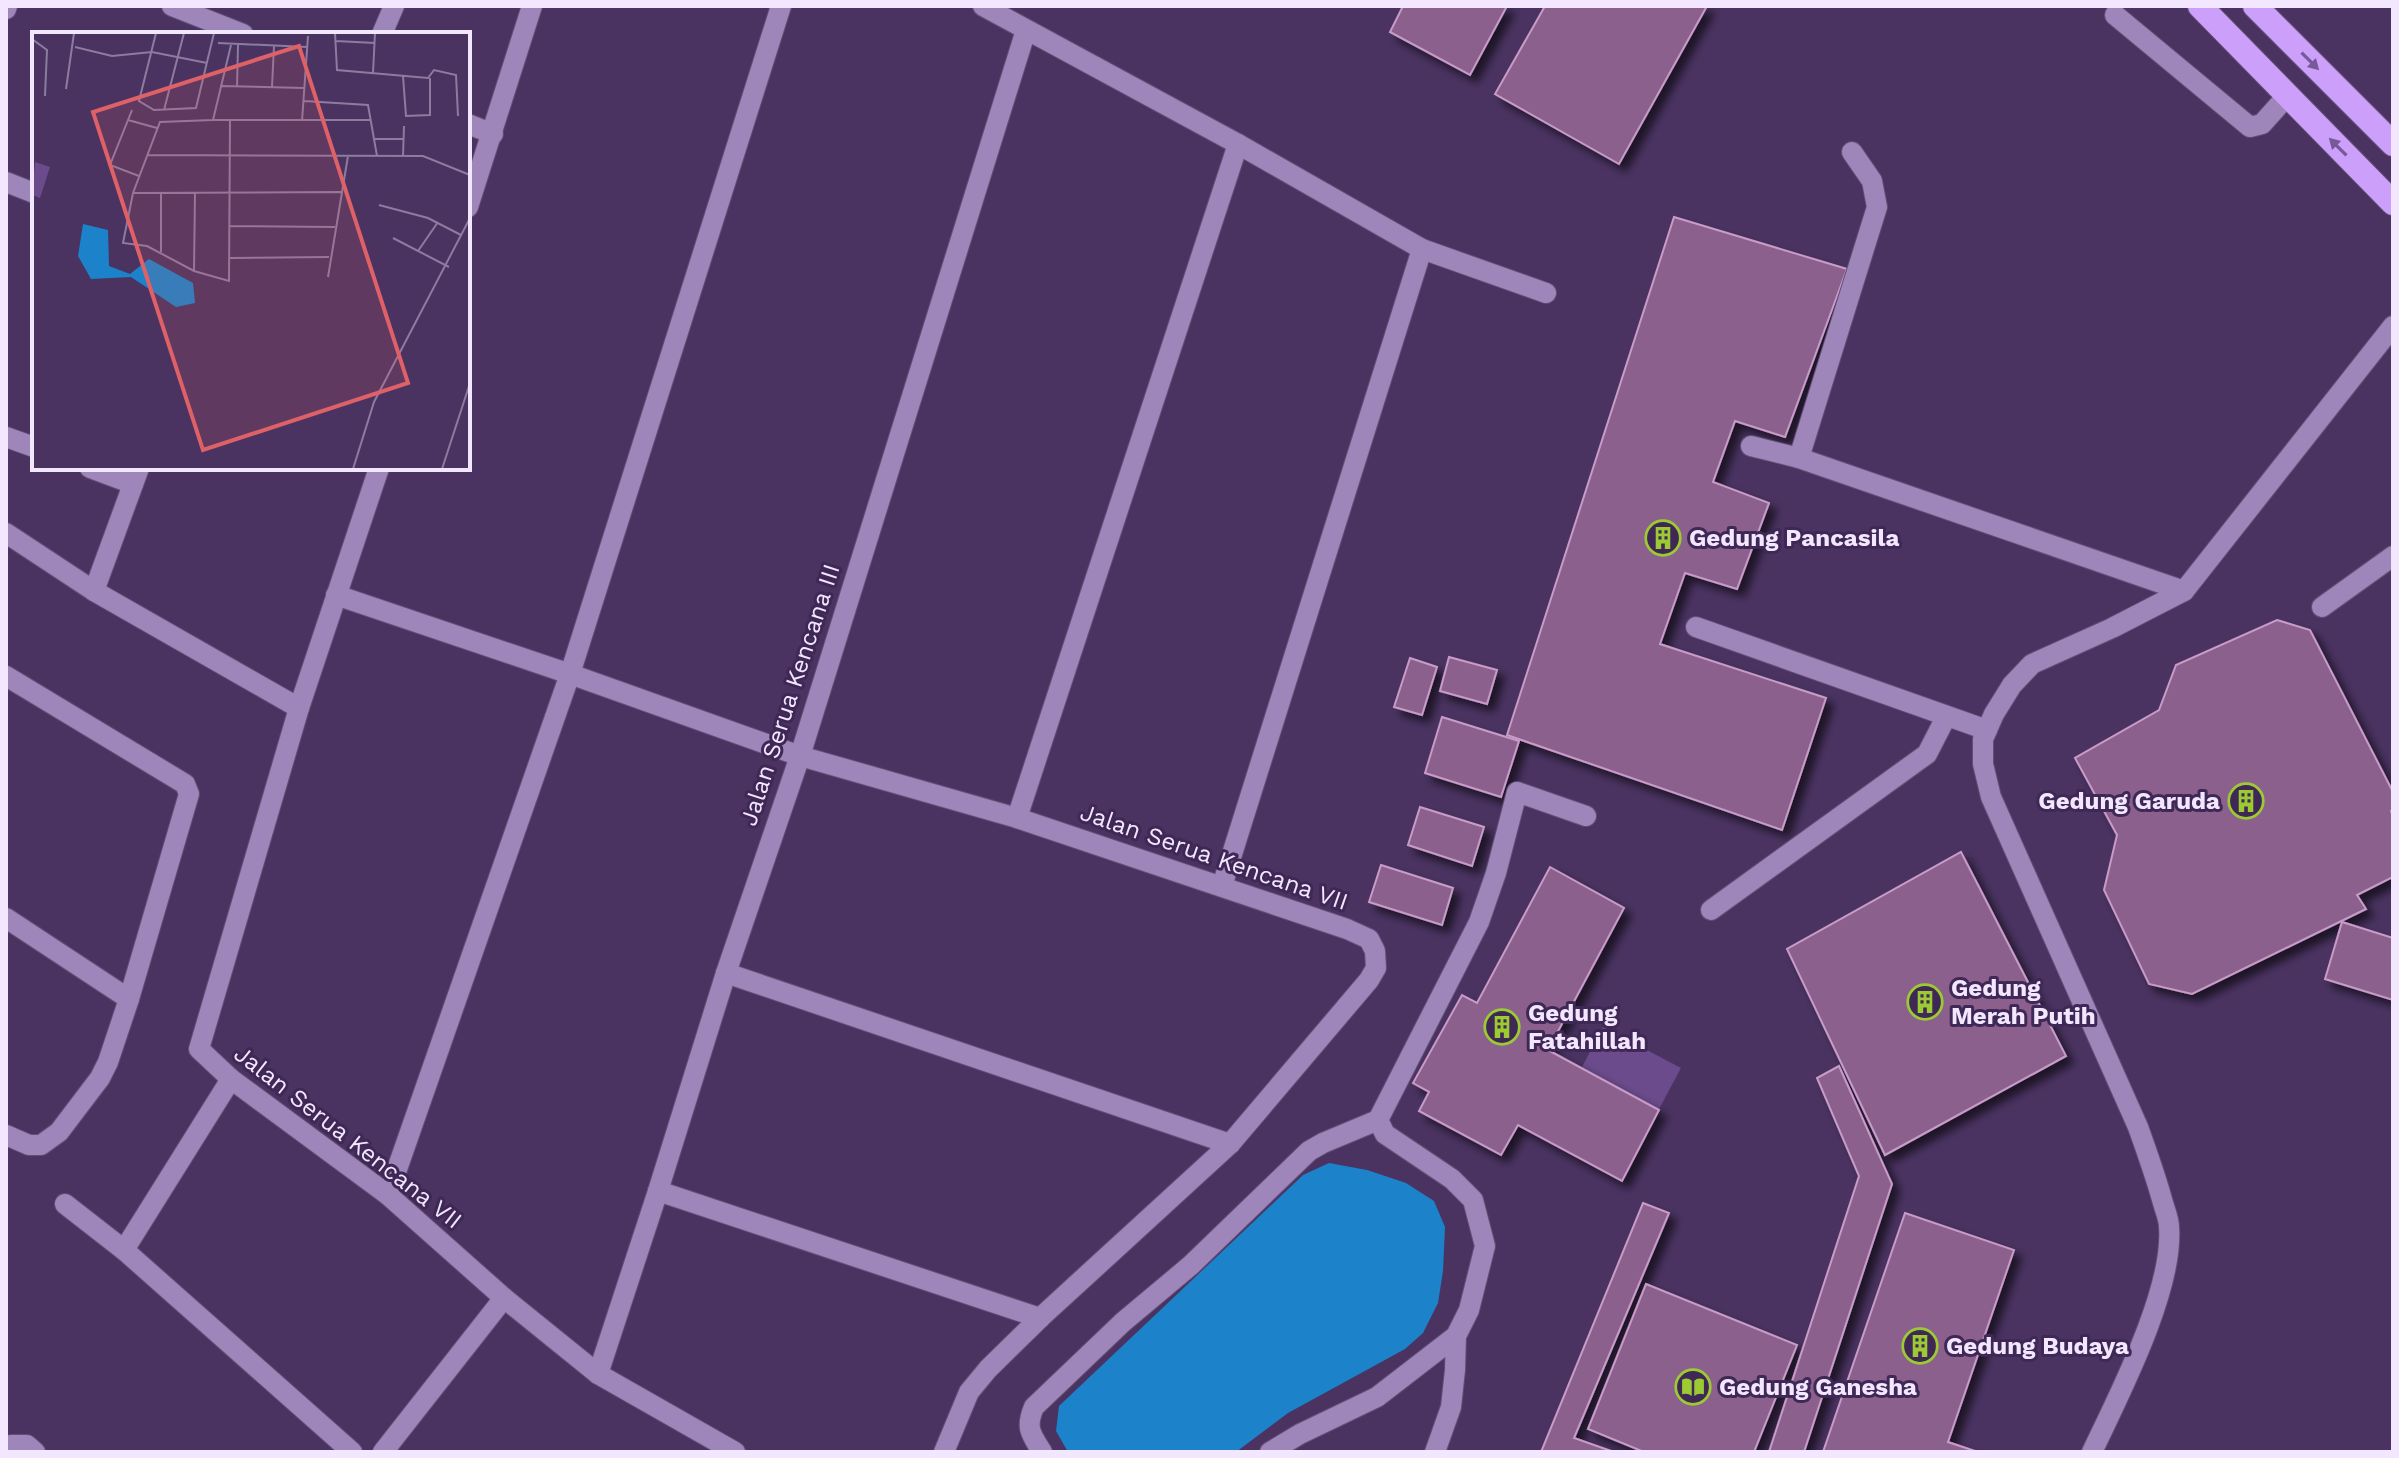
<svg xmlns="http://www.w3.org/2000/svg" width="2399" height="1458" font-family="'Work Sans',sans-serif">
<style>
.green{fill:#6b4b8b}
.water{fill:#1c82c9}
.building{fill:#8b618c;stroke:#c89bc9;stroke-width:2;filter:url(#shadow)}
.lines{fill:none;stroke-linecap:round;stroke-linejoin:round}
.minor-casing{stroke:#624f75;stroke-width:22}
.highway-casing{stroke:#624f75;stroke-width:26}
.minor{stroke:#9e85ba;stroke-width:20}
.highway{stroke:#cb9ffa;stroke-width:24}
.oneway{fill:#775898}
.labels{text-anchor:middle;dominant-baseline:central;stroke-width:6;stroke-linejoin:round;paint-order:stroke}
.poi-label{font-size:24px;font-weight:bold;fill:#f2e7fe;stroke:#3f2856;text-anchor:start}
.street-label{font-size:24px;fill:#f2e7fe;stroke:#3f2856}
.inset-road{fill:none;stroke:#8d7ba0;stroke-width:2}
.view{fill:#de6168;fill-opacity:0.15;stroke:#de6168;stroke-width:4}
.inset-edge{fill:none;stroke:#f2e7fe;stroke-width:4}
</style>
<defs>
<filter id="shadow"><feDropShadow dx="7" dy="7" stdDeviation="4" flood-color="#0009"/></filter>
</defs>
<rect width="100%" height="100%" fill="#4a3361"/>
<path class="green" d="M 1603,1027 L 1681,1068 L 1659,1109 L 1582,1067 Z"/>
<path class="water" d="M 1329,1163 L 1367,1170 L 1406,1183 L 1434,1201 L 1445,1227 L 1443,1271 L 1438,1303 L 1423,1333 L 1405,1349 L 1288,1413 L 1236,1452 L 1068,1452 L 1056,1431 L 1059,1406 L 1303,1175 Z"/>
<g class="building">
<path d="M 1403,6 L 1507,6 L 1470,75 L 1390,32 Z"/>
<path d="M 1545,6 L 1707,6 L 1619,164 L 1495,94 Z"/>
<path d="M 1674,217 L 1847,269 L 1785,437 L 1735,421 L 1713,482 L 1769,503 L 1737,589 L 1685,573 L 1660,644 L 1826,698 L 1782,830 L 1507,735 Z"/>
<path d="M 2277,620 L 2310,630 L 2393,792 L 2393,810 L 2391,811 L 2393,817 L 2393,877 L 2357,895 L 2366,909 L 2192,994 L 2149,984 L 2104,890 L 2117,835 L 2075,758 L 2159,710 L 2176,665 Z"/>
<path d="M 1449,657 L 1497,670 L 1487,704 L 1440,691 Z"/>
<path d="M 1410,658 L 1437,667 L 1422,715 L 1394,707 Z"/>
<path d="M 1442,717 L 1519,741 L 1501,797 L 1425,773 Z"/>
<path d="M 1420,807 L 1484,827 L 1472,866 L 1408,845 Z"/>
<path d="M 1961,852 L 2066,1056 L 1885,1155 L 1787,949 Z"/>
<path d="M 1381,865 L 1453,888 L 1442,925 L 1369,902 Z"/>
<path d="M 1550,867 L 1624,908 L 1548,1050 L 1659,1110 L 1622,1181 L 1518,1125 L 1501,1155 L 1419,1111 L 1429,1092 L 1413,1083 L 1462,995 L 1477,1003 Z"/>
<path d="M 2342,922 L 2393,938 L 2393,1000 L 2325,979 Z"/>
<path d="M 1839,1066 L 1892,1184 L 1804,1452 L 1769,1452 L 1859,1176 L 1817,1078 Z"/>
<path d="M 1643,1203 L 1669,1213 L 1574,1438 L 1614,1452 L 1541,1452 Z"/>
<path d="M 1905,1213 L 2014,1250 L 1948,1442 L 1978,1452 L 1823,1452 Z"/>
<path d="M 1646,1284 L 1797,1345 L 1754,1452 L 1644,1452 L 1588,1429 Z"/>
</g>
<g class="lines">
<defs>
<g id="minor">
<path d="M 172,6 L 243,34"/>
<path d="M 983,6 L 1238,144 L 1422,249 L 1546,293"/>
<path d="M 6,9 L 7,6"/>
<path d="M 2115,15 L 2250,127 L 2262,124 L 2287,96"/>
<path d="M 382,34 L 394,6"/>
<path d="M 468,124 L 493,134"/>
<path d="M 6,182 L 34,193"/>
<path d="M 468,207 L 532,6"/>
<path d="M 6,437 L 34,447"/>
<path d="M 1751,446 L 1799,458 L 2184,591"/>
<path d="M 1799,458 L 1877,207 L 1872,181 L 1852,152"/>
<path d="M 90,468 L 133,484"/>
<path d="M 379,468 L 299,708 L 199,1049 L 231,1079 L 388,1195 L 504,1298 L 598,1374 L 735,1452"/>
<path d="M 6,533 L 94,591 L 299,708"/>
<path d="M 94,591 L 139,468"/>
<path d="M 336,595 L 570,674 L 800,756 L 1017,818 L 1347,929 L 1369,939 L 1375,951 L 1376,968 L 1369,980 L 1230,1144 L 1040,1318 L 988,1369 L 969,1392 L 944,1452"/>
<path d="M 2322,607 L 2393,556"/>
<path d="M 1696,627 L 1987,730"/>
<path d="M 6,676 L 185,784 L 189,794 L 129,999 L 108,1062 L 100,1078 L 59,1132 L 41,1145 L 29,1145 L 6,1135"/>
<path d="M 1017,818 L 1238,144"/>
<path d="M 1222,886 L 1422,249"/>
<path d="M 1711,910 L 1927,754 L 1946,717"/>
<path d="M 6,918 L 129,999"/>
<path d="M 726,973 L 1230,1144"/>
<path d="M 658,1191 L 1040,1318"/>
<path d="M 388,1195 L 570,674 L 781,6"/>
<path d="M 65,1204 L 124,1250 L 352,1452"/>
<path d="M 124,1250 L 231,1079"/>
<path d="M 598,1374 L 658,1191 L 726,973 L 800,756 L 1026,30"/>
<path d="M 6,1448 L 11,1445 L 27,1445 L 35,1452"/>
<path d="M 383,1452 L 504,1298"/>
<path d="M 1042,1452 C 1031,1434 1025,1428 1034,1407 L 1123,1322 L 1191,1265 L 1309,1151 L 1323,1143 L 1378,1120"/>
<path d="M 1270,1452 L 1300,1434 L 1377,1397 L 1456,1336 L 1469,1310 L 1485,1246 L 1473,1200 L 1452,1179 L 1385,1134 L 1378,1120 L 1479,922 L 1496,873 L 1517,792 L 1586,816"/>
<path d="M 1435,1452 L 1451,1407 L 1455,1370 L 1456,1336"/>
<path d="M 2092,1452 C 2119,1395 2174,1289 2169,1227 C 2169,1219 2165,1210 2163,1203 C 2156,1177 2147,1152 2138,1127 L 1991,797 L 1983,764 L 1983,739 L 1994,714 L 2012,685 L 2032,664 L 2112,628 L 2184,591 L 2393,326"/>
</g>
<g id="highway">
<path d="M 2200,6 L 2393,203"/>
<path d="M 2255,6 L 2393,144"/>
</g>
</defs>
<use href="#minor" class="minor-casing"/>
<use href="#highway" class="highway-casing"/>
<use href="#minor" class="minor"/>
<use href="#highway" class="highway"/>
</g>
<defs><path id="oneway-solid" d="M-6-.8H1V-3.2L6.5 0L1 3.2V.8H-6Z" transform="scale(2)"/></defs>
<g class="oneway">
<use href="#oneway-solid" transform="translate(2310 61) rotate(45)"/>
<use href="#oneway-solid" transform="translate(2338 147) rotate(-135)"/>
</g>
<defs>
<symbol id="building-ring" viewBox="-11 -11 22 22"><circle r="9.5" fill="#3f2856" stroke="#9cca32" stroke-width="1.5"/><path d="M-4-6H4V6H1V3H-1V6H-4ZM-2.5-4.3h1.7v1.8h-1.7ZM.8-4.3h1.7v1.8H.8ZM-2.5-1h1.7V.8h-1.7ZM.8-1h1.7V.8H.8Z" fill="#9cca32"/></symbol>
<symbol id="library-ring" viewBox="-11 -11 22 22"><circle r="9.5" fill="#3f2856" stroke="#9cca32" stroke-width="1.5"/><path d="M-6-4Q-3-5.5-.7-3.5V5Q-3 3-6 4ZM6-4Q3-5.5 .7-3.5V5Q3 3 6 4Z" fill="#9cca32"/></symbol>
</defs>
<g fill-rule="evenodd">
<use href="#building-ring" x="1643" y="518" width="40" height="40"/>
<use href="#building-ring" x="2226" y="781" width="40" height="40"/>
<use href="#building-ring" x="1905" y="982" width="40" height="40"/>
<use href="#building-ring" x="1482" y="1007" width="40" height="40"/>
<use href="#building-ring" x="1900" y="1326" width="40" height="40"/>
<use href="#library-ring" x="1673" y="1367" width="40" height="40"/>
</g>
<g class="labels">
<g class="poi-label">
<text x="1689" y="538">Gedung Pancasila</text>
<text x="2220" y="801" text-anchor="end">Gedung Garuda</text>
<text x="1951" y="988">Gedung<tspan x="1951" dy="28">Merah Putih</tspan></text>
<text x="1528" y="1013">Gedung<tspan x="1528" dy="28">Fatahillah</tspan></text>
<text x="1946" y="1346">Gedung Budaya</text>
<text x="1719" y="1387">Gedung Ganesha</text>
</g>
<g class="street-label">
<text transform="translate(790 695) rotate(-72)">Jalan Serua Kencana III</text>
<text transform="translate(1214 857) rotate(19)">Jalan Serua Kencana VII</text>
<text transform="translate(348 1137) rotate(38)">Jalan Serua Kencana VII</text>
</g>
</g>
<g transform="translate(32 32)">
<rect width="438" height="438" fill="#4a3361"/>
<path d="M 3,130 L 18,135 L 8,166 L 0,163 Z" fill="#6b4b8b"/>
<path d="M 51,192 L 76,198 L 77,234 L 98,242 L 117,227 L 161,251 L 163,271 L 144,275 L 99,245 L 59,247 L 46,224 Z" fill="#1c82c9"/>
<path class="inset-road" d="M 124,1 L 107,69 L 122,78 L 164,76 L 182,1M 303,1 L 305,38 L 396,46 L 402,38 L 424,43 L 426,84M 0,7 L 15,18 L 13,64M 304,9 L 343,11M 186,11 L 275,15M 43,15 L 80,24 L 120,20 L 175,31M 341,41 L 343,1M 371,44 L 374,84 L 398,83 L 398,46M 188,54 L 272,56M 205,55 L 206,13M 240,55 L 242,14M 34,57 L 42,1M 272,69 L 336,73 L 345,124M 100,78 L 78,133 L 107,144M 132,78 L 152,1M 96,88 L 125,96M 181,88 L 199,13M 198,88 L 197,249 L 162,239 L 115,214 L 91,211 L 101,161 L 128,90 L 181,88 L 338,88M 270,89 L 276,4M 343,107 L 372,107M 116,123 L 391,124 L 438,143M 371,124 L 372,94M 101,161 L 309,160M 347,173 L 396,186 L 429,203M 198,194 L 303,195M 361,206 L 417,235M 386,219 L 406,190M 129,220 L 129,161M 198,226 L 297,225M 162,239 L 163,160M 296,245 L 316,124M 321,437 L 342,370 L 438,186M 410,437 L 438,351"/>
<path class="view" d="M 267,14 L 376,351 L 171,418 L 61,80 Z"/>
<rect width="438" height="438" class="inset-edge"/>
</g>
<rect width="2399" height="1458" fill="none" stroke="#f2e7fe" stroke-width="16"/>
</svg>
